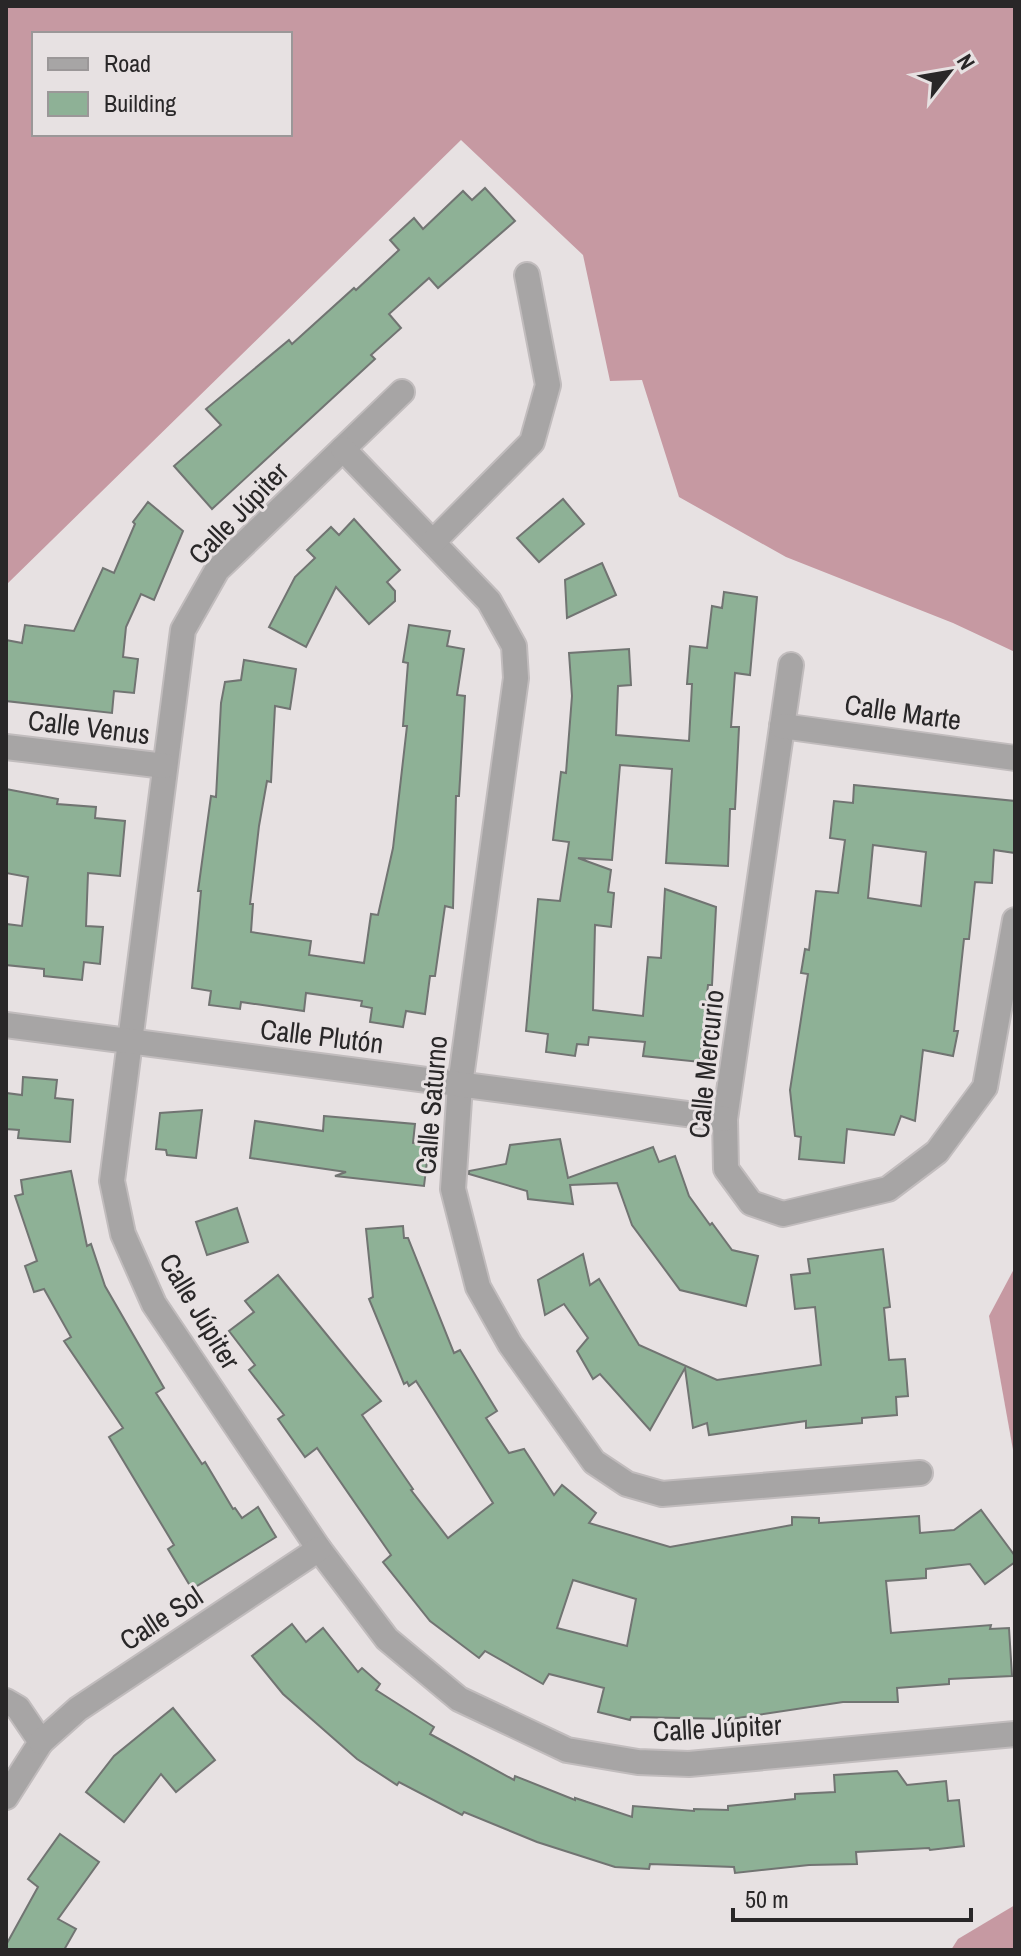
<svg xmlns="http://www.w3.org/2000/svg" width="1021" height="1956" font-family="'Archivo Narrow',sans-serif">
<style>
.forest{fill:#c699a2;fill-rule:evenodd}
.building{fill:#8eb196;stroke:#717472;stroke-width:2;fill-rule:evenodd}
.lines{fill:none;stroke-linecap:round;stroke-linejoin:round}
.minor-casing{stroke:#c1bcbd;stroke-width:28}
.minor{stroke:#a7a5a5;stroke-width:24}
.labels{text-anchor:middle;dominant-baseline:central;stroke-width:6;stroke-linejoin:round;paint-order:stroke}
.street-label{font-size:28px;fill:#292728;stroke:#e7e1e2}
</style>
<rect width="100%" height="100%" fill="#e7e1e2"/>
<g class="forest">
<path d="M 6,6 L 1015,6 L 1015,652 L 953,623 L 786,557 L 679,497 L 642,380 L 610,381 L 583,255 L 461,140 L 6,585 ZM 34,34 L 290,34 L 290,134 L 34,134 Z"/>
<path d="M 1015,1267 L 1015,1461 L 989,1316 Z"/>
<path d="M 1015,1905 L 1015,1950 L 951,1950 L 958,1939 Z"/>
</g>
<g class="building">
<path d="M 485,188 L 515,221 L 438,288 L 429,278 L 389,314 L 401,328 L 371,355 L 375,359 L 212,509 L 174,466 L 221,425 L 206,409 L 289,340 L 292,344 L 354,288 L 356,290 L 399,250 L 390,240 L 414,218 L 423,229 L 463,191 L 472,200 Z"/>
<path d="M 563,499 L 584,524 L 539,562 L 517,538 Z"/>
<path d="M 148,502 L 183,531 L 154,600 L 141,594 L 126,627 L 123,657 L 138,659 L 134,693 L 114,691 L 112,713 L 6,701 L 6,640 L 22,643 L 25,625 L 74,631 L 103,568 L 114,573 L 135,524 L 133,522 Z"/>
<path d="M 354,519 L 400,570 L 387,582 L 395,591 L 395,601 L 369,624 L 336,587 L 306,647 L 269,627 L 295,577 L 315,558 L 307,550 L 331,527 L 339,535 Z"/>
<path d="M 602,563 L 616,595 L 567,618 L 565,580 Z"/>
<path d="M 724,592 L 757,597 L 750,675 L 735,673 L 731,727 L 739,727 L 735,809 L 730,809 L 728,866 L 666,863 L 672,769 L 620,765 L 612,860 L 578,858 L 611,870 L 608,892 L 614,893 L 611,927 L 595,925 L 593,1010 L 643,1016 L 648,957 L 661,958 L 665,889 L 716,907 L 712,985 L 708,985 L 700,1062 L 643,1056 L 645,1042 L 589,1037 L 588,1045 L 577,1044 L 575,1056 L 546,1052 L 548,1034 L 526,1031 L 538,899 L 560,901 L 569,842 L 553,840 L 561,772 L 566,773 L 572,696 L 569,653 L 629,649 L 631,685 L 618,686 L 616,735 L 689,741 L 692,684 L 687,684 L 690,646 L 707,648 L 712,606 L 722,608 Z"/>
<path d="M 409,625 L 450,631 L 447,646 L 464,649 L 457,695 L 465,696 L 459,796 L 456,796 L 453,908 L 445,906 L 435,976 L 430,976 L 425,1014 L 406,1011 L 403,1027 L 370,1022 L 372,1008 L 361,1006 L 362,1001 L 306,993 L 304,1011 L 241,1002 L 240,1009 L 209,1005 L 211,991 L 192,988 L 201,891 L 198,891 L 211,796 L 216,797 L 221,703 L 225,682 L 241,680 L 244,660 L 296,669 L 290,709 L 275,706 L 271,782 L 267,781 L 259,826 L 250,904 L 253,904 L 251,932 L 311,941 L 309,955 L 364,963 L 371,914 L 378,915 L 393,848 L 407,726 L 403,726 L 408,663 L 403,662 Z"/>
<path d="M 854,785 L 1015,801 L 1015,853 L 994,850 L 992,883 L 975,882 L 969,939 L 964,939 L 954,1031 L 958,1031 L 953,1056 L 923,1050 L 915,1121 L 901,1116 L 894,1135 L 847,1129 L 844,1163 L 799,1159 L 801,1137 L 795,1136 L 790,1090 L 808,974 L 801,973 L 805,949 L 809,950 L 816,891 L 838,893 L 845,840 L 830,838 L 834,801 L 853,803 ZM 873,845 L 926,852 L 921,906 L 868,898 Z"/>
<path d="M 6,789 L 58,799 L 57,804 L 96,807 L 95,818 L 125,821 L 120,876 L 88,873 L 86,926 L 103,927 L 100,964 L 84,962 L 82,980 L 44,976 L 44,969 L 6,965 L 6,924 L 22,926 L 28,877 L 6,873 Z"/>
<path d="M 23,1077 L 57,1080 L 55,1098 L 73,1100 L 70,1142 L 18,1138 L 19,1130 L 6,1129 L 6,1093 L 22,1095 Z"/>
<path d="M 202,1110 L 196,1158 L 167,1155 L 166,1150 L 156,1149 L 160,1113 Z"/>
<path d="M 324,1116 L 415,1124 L 413,1143 L 429,1145 L 424,1186 L 335,1176 L 346,1172 L 250,1158 L 255,1121 L 323,1131 Z"/>
<path d="M 560,1139 L 568,1178 L 653,1147 L 659,1162 L 675,1156 L 689,1196 L 710,1225 L 712,1223 L 732,1250 L 758,1256 L 746,1306 L 680,1290 L 632,1225 L 617,1183 L 570,1185 L 573,1204 L 528,1199 L 527,1191 L 469,1174 L 469,1171 L 506,1164 L 510,1145 Z"/>
<path d="M 71,1171 L 87,1246 L 91,1244 L 105,1286 L 164,1388 L 156,1393 L 202,1464 L 205,1462 L 233,1509 L 235,1508 L 242,1518 L 258,1507 L 276,1537 L 192,1589 L 168,1549 L 174,1545 L 109,1437 L 123,1428 L 64,1341 L 71,1337 L 44,1289 L 34,1292 L 25,1266 L 37,1261 L 15,1196 L 23,1194 L 21,1180 Z"/>
<path d="M 237,1208 L 248,1242 L 207,1255 L 196,1222 Z"/>
<path d="M 403,1226 L 404,1238 L 408,1238 L 454,1353 L 460,1350 L 497,1411 L 486,1418 L 509,1453 L 524,1449 L 554,1495 L 562,1485 L 596,1513 L 589,1523 L 670,1547 L 792,1525 L 792,1517 L 819,1518 L 819,1523 L 919,1516 L 920,1533 L 954,1530 L 981,1510 L 1015,1556 L 1015,1562 L 985,1584 L 970,1564 L 926,1569 L 926,1578 L 886,1581 L 891,1633 L 991,1625 L 990,1629 L 1009,1628 L 1012,1676 L 949,1679 L 949,1684 L 897,1688 L 898,1702 L 843,1702 L 731,1719 L 631,1717 L 630,1720 L 598,1712 L 604,1688 L 549,1674 L 543,1684 L 485,1651 L 479,1658 L 430,1621 L 383,1562 L 391,1555 L 317,1448 L 305,1457 L 278,1419 L 284,1415 L 249,1370 L 255,1365 L 229,1331 L 254,1312 L 245,1301 L 278,1275 L 381,1401 L 362,1415 L 413,1489 L 411,1490 L 448,1538 L 493,1503 L 416,1381 L 409,1386 L 407,1382 L 404,1384 L 369,1299 L 373,1297 L 366,1229 ZM 573,1580 L 636,1599 L 627,1646 L 557,1628 Z"/>
<path d="M 883,1249 L 890,1307 L 884,1308 L 889,1360 L 905,1359 L 908,1396 L 896,1397 L 897,1415 L 862,1418 L 862,1423 L 806,1428 L 806,1421 L 709,1435 L 707,1423 L 693,1428 L 685,1368 L 650,1430 L 600,1374 L 593,1379 L 577,1351 L 588,1338 L 564,1304 L 545,1315 L 538,1280 L 583,1254 L 590,1285 L 599,1279 L 639,1345 L 717,1380 L 821,1365 L 815,1307 L 795,1309 L 791,1275 L 810,1273 L 808,1259 Z"/>
<path d="M 292,1624 L 306,1642 L 323,1628 L 358,1672 L 362,1668 L 380,1684 L 376,1690 L 434,1727 L 430,1734 L 514,1780 L 515,1776 L 575,1800 L 575,1798 L 632,1817 L 633,1806 L 694,1811 L 694,1809 L 728,1810 L 728,1806 L 795,1799 L 795,1794 L 835,1792 L 834,1775 L 897,1771 L 907,1785 L 946,1781 L 948,1801 L 959,1800 L 964,1846 L 930,1850 L 929,1848 L 856,1852 L 857,1864 L 809,1865 L 735,1873 L 734,1867 L 650,1864 L 649,1869 L 615,1867 L 537,1842 L 464,1812 L 462,1815 L 399,1782 L 397,1785 L 357,1759 L 283,1694 L 252,1656 Z"/>
<path d="M 173,1708 L 215,1760 L 176,1792 L 161,1774 L 124,1822 L 86,1792 L 114,1756 Z"/>
<path d="M 60,1834 L 99,1862 L 58,1919 L 76,1929 L 64,1950 L 6,1950 L 6,1945 L 38,1887 L 28,1879 Z"/>
</g>
<g class="lines">
<defs>
<g id="minor">
<path d="M 402,392 L 217,570 L 183,630 L 112,1181 L 123,1234 L 154,1304 L 319,1549 L 387,1639 L 459,1699 L 567,1750 L 638,1762 L 689,1764 L 1015,1734"/>
<path d="M 343,449 L 489,601 L 514,646 L 516,678 L 460,1085 L 453,1189 L 478,1287 L 510,1344 L 594,1462 L 627,1484 L 662,1494 L 920,1473"/>
<path d="M 433,542 L 532,442 L 548,385 L 527,275"/>
<path d="M 791,665 L 725,1119 L 726,1169 L 751,1203 L 783,1214 L 888,1189 L 937,1152 L 985,1087 L 1015,920"/>
<path d="M 782,726 L 1015,758"/>
<path d="M 6,747 L 165,766"/>
<path d="M 6,1025 L 725,1119"/>
<path d="M 6,1701 L 18,1708 L 41,1742 L 6,1797"/>
<path d="M 41,1742 L 78,1709 L 319,1549"/>
</g>
</defs>
<use href="#minor" class="minor-casing"/>
<use href="#minor" class="minor"/>
</g>
<g class="labels">
<g class="street-label">
<text transform="translate(238 513) rotate(-46)">Calle Júpiter</text>
<text transform="translate(903 712) rotate(8)">Calle Marte</text>
<text transform="translate(89 727) rotate(7)">Calle Venus</text>
<text transform="translate(322 1036) rotate(7)">Calle Plutón</text>
<text transform="translate(706 1064) rotate(-84)">Calle Mercurio</text>
<text transform="translate(431 1105) rotate(-85)">Calle Saturno</text>
<text transform="translate(200 1311) rotate(59)">Calle Júpiter</text>
<text transform="translate(161 1618) rotate(-33)">Calle Sol</text>
<text transform="translate(717 1728) rotate(-3)">Calle Júpiter</text>
</g>
</g>
<rect width="1021" height="1956" fill="none" stroke="#292728" stroke-width="16"/>
<rect x="32" y="32" width="260" height="104" fill="#e7e1e2" stroke="#9b9798" stroke-width="2"/>
<rect x="48" y="58" width="40" height="12" fill="#a7a5a5" stroke="#9b9798" stroke-width="2"/>
<text x="104" y="72" font-size="24" fill="#292728">Road</text>
<rect x="48" y="92" width="40" height="24" fill="#8eb196" stroke="#9b9798" stroke-width="2"/>
<text x="104" y="112" font-size="24" fill="#292728">Building</text>
<g transform="translate(949 72) rotate(59)" stroke="#e7e1e2" stroke-width="6" paint-order="stroke">
<path d="M0-6L14 30L0 20L-14 30Z" fill="#292728"/>
<text y="-12" font-size="22" font-weight="bold" text-anchor="middle" fill="#292728">N</text>
</g>
<path d="M733 1908v12h238v-12" fill="none" stroke="#292728" stroke-width="4"/>
<text x="745" y="1908" font-size="24" fill="#292728" stroke="#e7e1e2" stroke-width="6" paint-order="stroke">50 m</text>
</svg>
